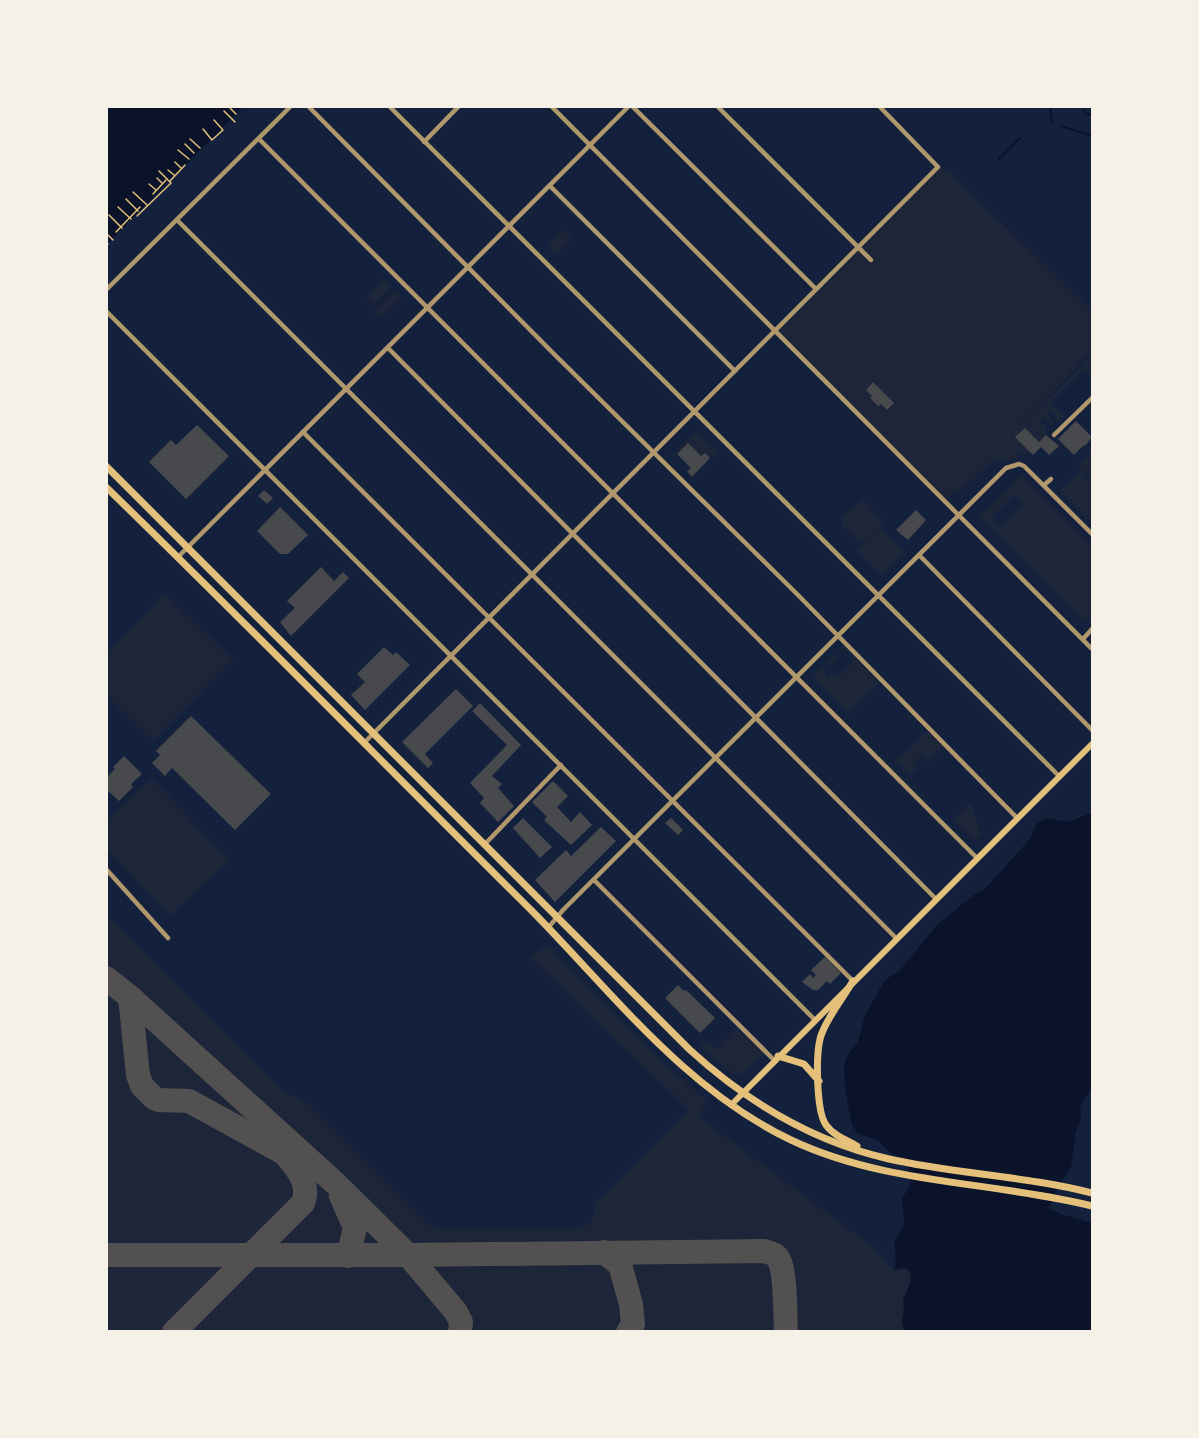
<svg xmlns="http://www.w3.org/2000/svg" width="1199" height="1438" font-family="Signika,sans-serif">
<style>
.green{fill:#1d2539;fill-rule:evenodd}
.water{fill:#0b132b}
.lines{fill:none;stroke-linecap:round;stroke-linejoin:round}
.stream{stroke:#0b132b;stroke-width:2}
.taxiway{stroke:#525050;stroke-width:24}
.building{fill:#48494c}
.path{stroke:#e5c07b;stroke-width:1.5}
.minor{stroke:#b1986c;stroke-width:4.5}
.secondary{stroke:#e5c07b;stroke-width:6}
.trunk{stroke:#e5c07b;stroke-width:7}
</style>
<rect width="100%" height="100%" fill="#14213d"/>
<g class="green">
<path d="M 940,168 L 949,171 L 1092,311 L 1092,351 L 1002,444 L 1092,355 L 1092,374 L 1085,370 L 1051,403 L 1064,416 L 1058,422 L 1051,411 L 1047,415 L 1055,423 L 1051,426 L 1044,417 L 1040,421 L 1046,427 L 1046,435 L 1039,442 L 1025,428 L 1016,437 L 1029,451 L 1026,455 L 1020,452 L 1019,457 L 999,464 L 994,460 L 962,489 L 956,490 L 944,501 L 774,331 Z"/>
<path d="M 562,230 L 572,239 L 556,255 L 547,246 Z"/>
<path d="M 384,279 L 392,287 L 374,305 L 366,298 Z"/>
<path d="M 395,290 L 402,297 L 381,318 L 374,311 Z"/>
<path d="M 697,431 L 719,452 L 710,458 L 705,453 L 701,456 L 688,443 L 672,458 L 670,457 Z"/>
<path d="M 1091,452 L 1092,454 L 1092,479 L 1077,466 Z"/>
<path d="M 1080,471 L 1092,483 L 1092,524 L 1060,491 Z"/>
<path d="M 1022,475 L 1092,545 L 1092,618 L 1082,620 L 979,517 ZM 1014,495 L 1022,503 L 1001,526 L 992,517 Z"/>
<path d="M 863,499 L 884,522 L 864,541 L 857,540 L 842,525 L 842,517 Z"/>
<path d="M 879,527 L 905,553 L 882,576 L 856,550 Z"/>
<path d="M 165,594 L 233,659 L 153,741 L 107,696 L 107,653 Z"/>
<path d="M 843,645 L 879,683 L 849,713 L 812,676 L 836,653 L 838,655 L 835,662 L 823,666 L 827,678 L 835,675 L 838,677 L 854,660 L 847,651 L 845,652 L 840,648 Z"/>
<path d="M 927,731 L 943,746 L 928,762 L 921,756 L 913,764 L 918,769 L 911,775 L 896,761 Z"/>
<path d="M 152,778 L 229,860 L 170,916 L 107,849 L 107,820 Z"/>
<path d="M 969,804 L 972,806 L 981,835 L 974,841 L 953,820 Z"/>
<path d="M 106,914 L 281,1089 L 309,1105 L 432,1228 L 576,1229 C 589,1227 596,1218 594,1205 L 689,1110 L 530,958 L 547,944 L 668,1067 L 708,1101 L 698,1116 L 871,1245 L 894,1271 L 906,1268 C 917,1276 906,1288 904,1298 C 903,1303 905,1303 904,1308 C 903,1317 902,1322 904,1331 L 107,1331 Z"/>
<path d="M 736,1028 L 744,1036 L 747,1034 L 764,1052 L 744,1072 L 738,1075 L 732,1073 L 701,1048 L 701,1043 L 708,1041 L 716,1049 Z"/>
</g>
<g class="water">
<path d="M 116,106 L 243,107 L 107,244 L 106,109 Z"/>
<path d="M 1092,814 L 1092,1087 L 1080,1107 L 1081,1118 L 1076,1132 L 1071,1167 L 1058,1187 L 1049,1208 L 1061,1214 L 1092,1223 L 1092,1331 L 904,1331 L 902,1321 L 904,1308 L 903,1300 L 910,1284 L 911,1273 L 906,1268 L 894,1270 L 896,1260 L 894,1244 L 904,1224 L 902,1197 C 915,1185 910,1174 905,1158 L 893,1155 L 877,1140 L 859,1134 L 852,1126 L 845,1088 L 844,1067 L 847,1056 L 858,1042 L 865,1015 L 885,980 L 900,970 L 938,924 L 975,894 L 985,889 L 1030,839 L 1037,823 C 1051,813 1056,823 1069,821 C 1078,820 1083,814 1092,814 Z"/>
</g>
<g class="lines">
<g class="stream">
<path d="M 1050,106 L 1052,121"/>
<path d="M 1082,106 L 1087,114 L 1092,115"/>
<path d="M 1061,126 L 1092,136"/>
<path d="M 999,159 L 1020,138"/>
</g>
<g class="taxiway">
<path d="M 106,978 L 130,997 L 336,1184 L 408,1255 L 456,1312 L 461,1322 L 460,1332"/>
<path d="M 130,997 L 138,1075 L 142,1086 L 154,1098 L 159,1100 L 189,1101 L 291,1157"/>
<path d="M 341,1196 L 355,1228 L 348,1256"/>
<path d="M 604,1252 L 620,1265 L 631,1304 L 633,1324 L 628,1332"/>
<path d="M 106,1255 L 408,1255 L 764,1251 C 770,1253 776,1253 779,1260 C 786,1273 785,1315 786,1332"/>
<path d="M 174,1332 L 303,1203 C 311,1183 296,1168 284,1153"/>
</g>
</g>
<g class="building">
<path d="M 873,382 L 894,403 L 887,410 L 881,404 L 878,406 L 870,398 L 872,396 L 866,390 Z"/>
<path d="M 1076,421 L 1092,437 L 1085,446 L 1084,445 L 1074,455 L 1058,439 Z"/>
<path d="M 197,425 L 229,456 L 186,499 L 149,462 L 171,440 L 176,445 Z"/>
<path d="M 1025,428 L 1039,442 L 1046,435 L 1059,446 L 1049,455 L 1041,447 L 1033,455 L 1015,437 Z"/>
<path d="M 688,443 L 701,456 L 705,453 L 710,458 L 692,477 L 687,471 L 691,468 L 677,454 Z"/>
<path d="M 264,490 L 273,498 L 267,504 L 258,496 Z"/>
<path d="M 280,507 L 308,535 L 288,554 L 280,554 L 257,531 Z"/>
<path d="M 916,510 L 926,520 L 908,540 L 896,530 Z"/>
<path d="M 321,567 L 334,581 L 343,572 L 349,578 L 291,636 L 280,622 L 295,608 L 287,601 Z"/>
<path d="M 384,647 L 393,655 L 396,652 L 410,665 L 365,710 L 351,695 L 365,682 L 357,674 Z"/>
<path d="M 456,689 L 473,706 L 425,754 L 433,763 L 428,768 L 402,742 Z"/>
<path d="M 480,703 L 521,745 L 492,776 L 502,784 L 498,788 L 514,806 L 498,822 L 480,803 L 484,798 L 470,783 L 507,745 L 472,711 Z"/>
<path d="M 191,716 L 271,794 L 235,830 L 172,768 L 165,776 L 152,763 L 160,755 L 156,751 Z"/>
<path d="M 124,756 L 142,774 L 131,784 L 133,787 L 119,801 L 106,789 L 106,778 L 115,769 L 113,767 Z"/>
<path d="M 553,781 L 568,796 L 557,807 L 571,822 L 580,812 L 592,825 L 571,845 L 544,820 L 547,817 L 532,802 Z"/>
<path d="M 523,818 L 552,847 L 540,858 L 513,828 Z"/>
<path d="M 671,818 L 683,830 L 678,835 L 665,823 Z"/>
<path d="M 601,827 L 616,841 L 555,902 L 535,880 L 566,850 L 571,856 Z"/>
<path d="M 825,957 L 841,973 L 830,984 L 827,981 L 818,990 L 813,990 L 802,982 L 810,974 L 813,978 L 816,975 L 811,970 Z"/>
<path d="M 678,985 L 684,991 L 686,990 L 715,1018 L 700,1033 L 665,998 Z"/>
</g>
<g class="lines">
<g class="path">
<path d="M 246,106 L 247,107"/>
<path d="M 230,108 L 236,114"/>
<path d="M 224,111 L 235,122"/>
<path d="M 203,129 L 212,140 L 223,130 L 214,120"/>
<path d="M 190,139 L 200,148"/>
<path d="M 185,144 L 194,153"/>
<path d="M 178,150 L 189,159"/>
<path d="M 175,162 L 181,168"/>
<path d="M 168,170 L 174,175"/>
<path d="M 157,178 L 162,183"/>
<path d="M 170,181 L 185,165"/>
<path d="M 149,184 L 156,190"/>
<path d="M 133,192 L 147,205"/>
<path d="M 153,194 L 166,180"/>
<path d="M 126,199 L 138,211"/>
<path d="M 118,207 L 131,219"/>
<path d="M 109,215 L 122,228"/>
<path d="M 137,216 L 171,183 L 159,171"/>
<path d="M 116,232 L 140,207"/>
<path d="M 106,233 L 113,240"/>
<path d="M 106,243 L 108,244"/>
</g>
<g class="minor">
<path d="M 308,106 L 553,353 L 798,595 L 1018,819"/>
<path d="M 389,106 L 1060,777"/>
<path d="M 551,106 L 1092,649"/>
<path d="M 632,106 L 816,289"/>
<path d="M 717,106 L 871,260"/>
<path d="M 259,139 L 978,859"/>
<path d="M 424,142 L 459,106"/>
<path d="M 550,186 L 735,371"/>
<path d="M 177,220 L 897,939"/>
<path d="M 106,290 L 291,106"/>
<path d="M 106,311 L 815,1020"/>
<path d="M 388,348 L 937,900"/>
<path d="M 303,432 L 853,981"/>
<path d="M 1054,435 L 1092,398"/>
<path d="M 1044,485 L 1051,479"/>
<path d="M 919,555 L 1092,730"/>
<path d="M 178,557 L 629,106"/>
<path d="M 1083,639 L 1092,629"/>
<path d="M 364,743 L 938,167 L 879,106"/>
<path d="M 485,844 L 561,765"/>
<path d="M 106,869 L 168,938"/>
<path d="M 594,880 L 774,1060"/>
<path d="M 548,928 L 563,910 L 1006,468 L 1019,464 L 1024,466 L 1092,534"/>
</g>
<path class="secondary" d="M 731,1105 L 1092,744"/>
<g class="trunk">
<path d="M 106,466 L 690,1050 C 747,1102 814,1142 889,1159 C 956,1174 1026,1176 1092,1193"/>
<path d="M 106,487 C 250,627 390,770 532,911 C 613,993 684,1089 791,1140 C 886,1185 992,1181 1092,1206"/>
<path d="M 853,981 C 843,998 829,1015 822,1033 C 815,1049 816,1111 826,1125 C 833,1135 846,1140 857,1146"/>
<path d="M 778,1056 L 804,1064 L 819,1081"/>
</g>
</g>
<rect width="1199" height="1438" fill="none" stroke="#f6f1e7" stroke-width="216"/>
</svg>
